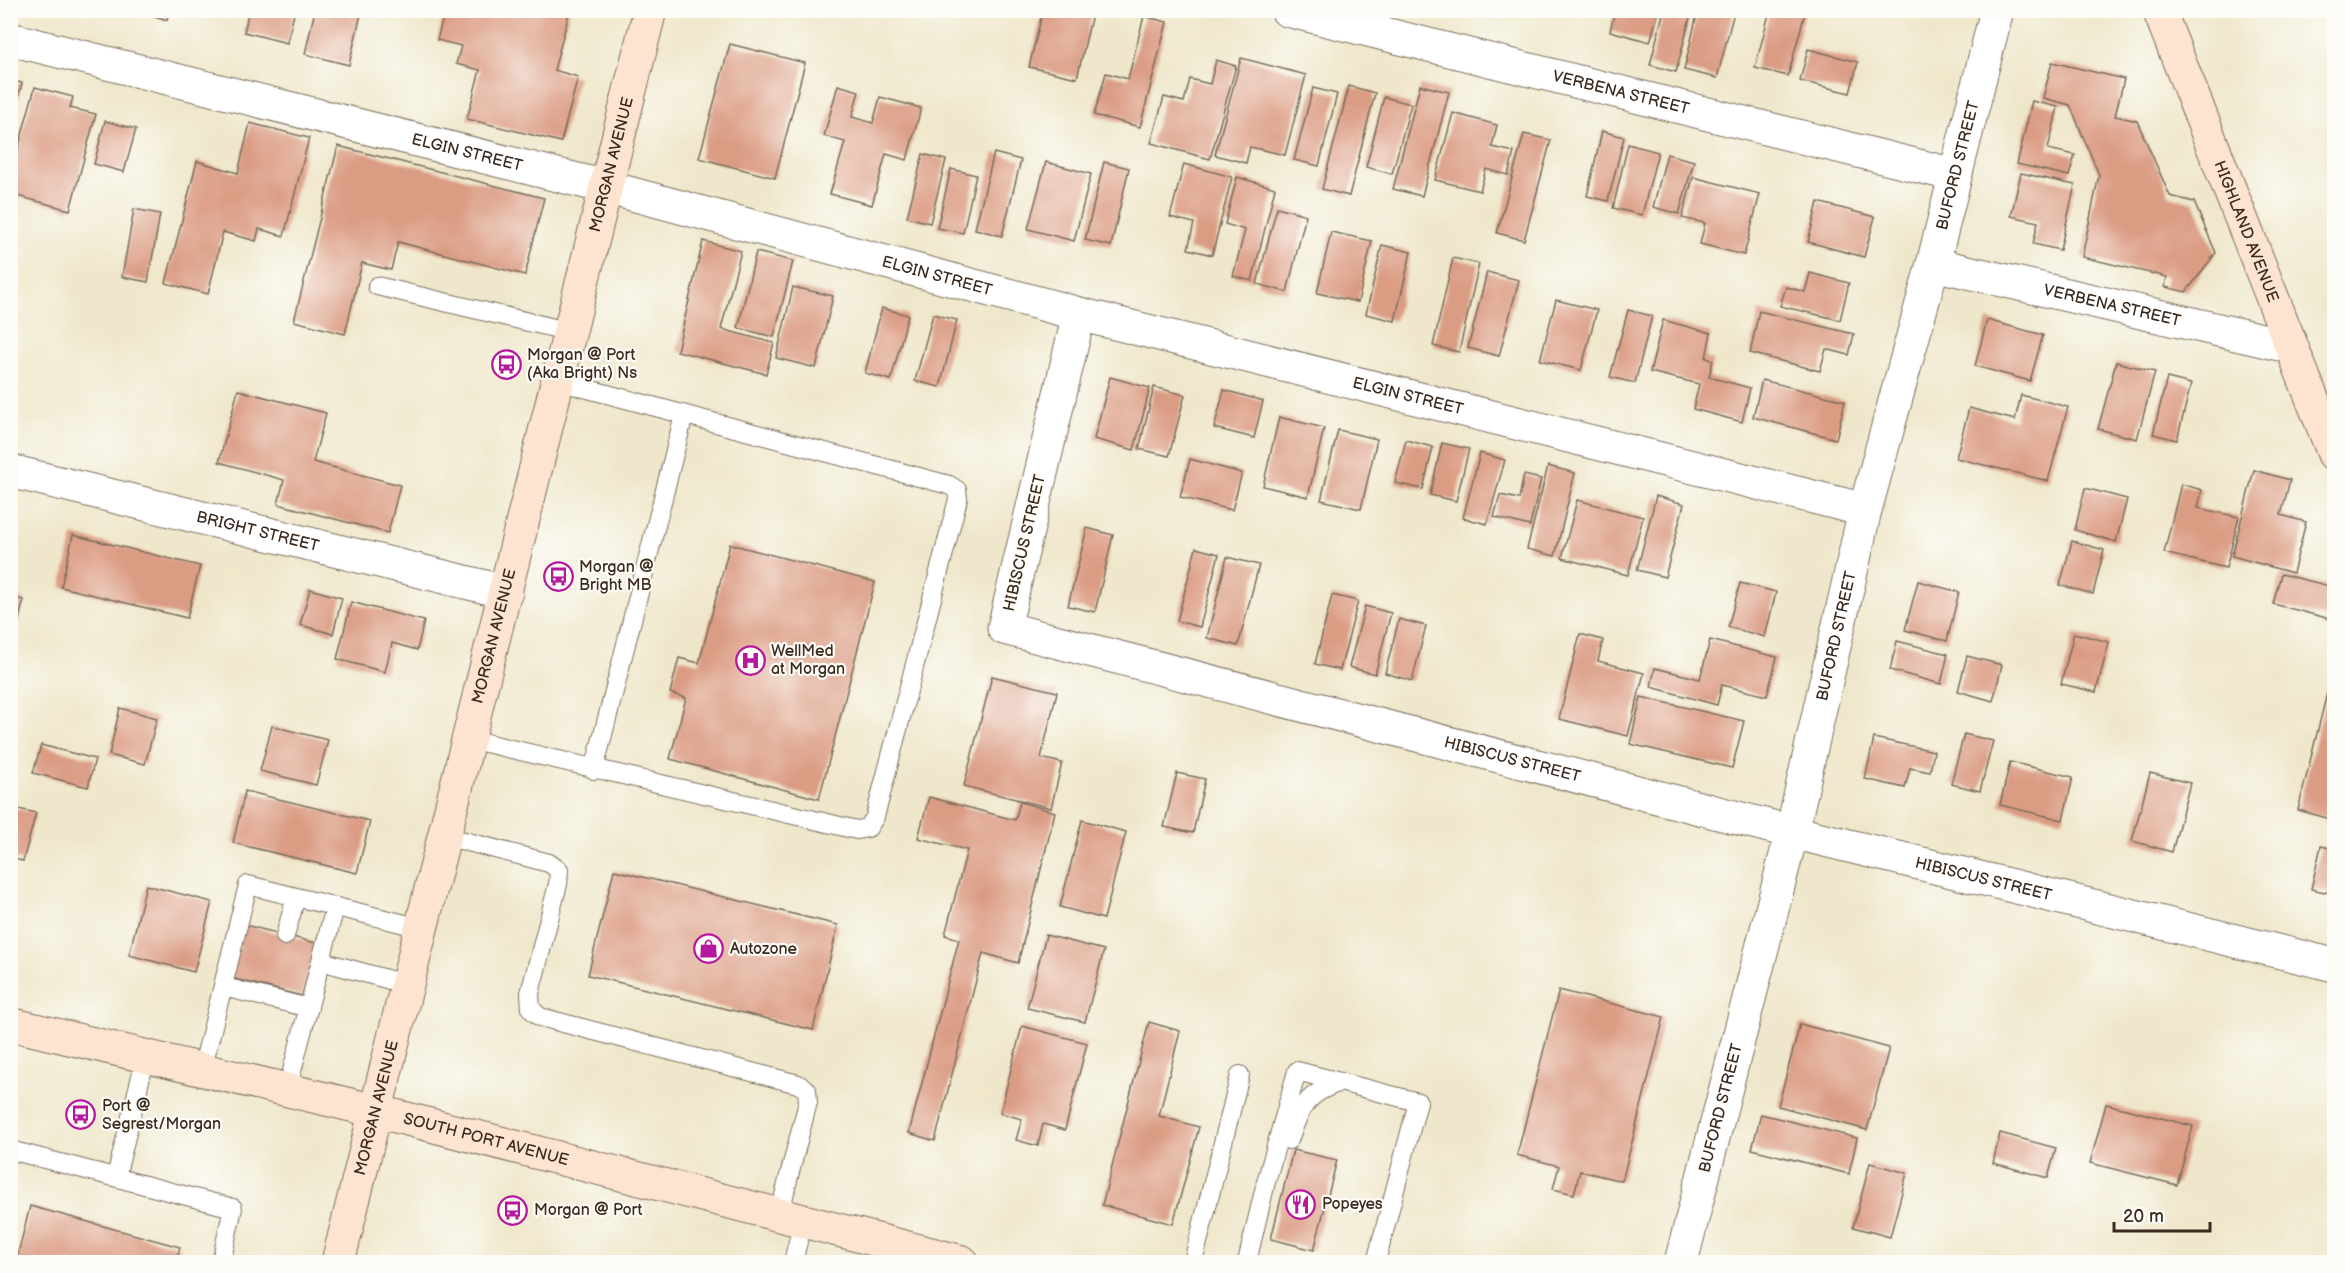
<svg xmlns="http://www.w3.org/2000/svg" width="2345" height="1273" font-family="'Balsamiq Sans',sans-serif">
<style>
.building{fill:#db9c84}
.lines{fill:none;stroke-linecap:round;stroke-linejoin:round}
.lane-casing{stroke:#7a6c5b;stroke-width:20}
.street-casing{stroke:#7a6c5b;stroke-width:35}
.secondary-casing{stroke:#7a6c5b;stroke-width:35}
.lane{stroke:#fff;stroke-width:18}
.street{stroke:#fff;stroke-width:33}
.secondary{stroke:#fde4d1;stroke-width:33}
.labels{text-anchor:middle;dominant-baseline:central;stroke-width:4.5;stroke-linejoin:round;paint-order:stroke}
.street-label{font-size:16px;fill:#3b2a1e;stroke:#fdfcf7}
.poi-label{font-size:16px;fill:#3b2a1e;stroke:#fdfcf7;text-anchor:start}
</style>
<rect width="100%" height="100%" fill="#fdfcf7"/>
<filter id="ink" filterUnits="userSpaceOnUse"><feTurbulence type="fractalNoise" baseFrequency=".0167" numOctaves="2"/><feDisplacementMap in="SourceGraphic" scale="12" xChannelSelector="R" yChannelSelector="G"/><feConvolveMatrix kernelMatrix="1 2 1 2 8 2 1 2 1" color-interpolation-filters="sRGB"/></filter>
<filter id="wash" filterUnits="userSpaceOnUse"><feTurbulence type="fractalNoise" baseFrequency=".008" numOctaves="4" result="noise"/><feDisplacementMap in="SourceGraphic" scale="24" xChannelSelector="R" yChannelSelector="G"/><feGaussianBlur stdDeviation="1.35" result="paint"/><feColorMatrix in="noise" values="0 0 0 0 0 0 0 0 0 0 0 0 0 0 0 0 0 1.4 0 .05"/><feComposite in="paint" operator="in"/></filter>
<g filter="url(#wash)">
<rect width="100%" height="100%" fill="#efe7cb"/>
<g id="blocks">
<g class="building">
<path d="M 136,10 L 169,10 L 167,20 Z"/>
<path d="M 249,10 L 295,10 L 287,43 L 244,32 Z"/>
<path d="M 315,10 L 346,10 L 361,14 L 349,65 L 305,54 Z"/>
<path d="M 445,10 L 570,10 L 554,70 L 578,77 L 561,142 L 467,119 L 480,70 L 456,64 L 461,46 L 437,40 Z"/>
<path d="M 1043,10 L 1093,10 L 1077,78 L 1029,67 Z"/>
<path d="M 1615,10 L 1659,10 L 1650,42 L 1610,31 Z"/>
<path d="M 1664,10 L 1692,10 L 1676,72 L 1650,65 Z"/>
<path d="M 1698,10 L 1734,12 L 1717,78 L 1684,70 Z"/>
<path d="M 1770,10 L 1796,10 L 1805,13 L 1788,76 L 1755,68 Z"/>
<path d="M 1144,16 L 1167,22 L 1140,127 L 1094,115 L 1106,73 L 1128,79 Z"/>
<path d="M 730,44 L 805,63 L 775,178 L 699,158 Z"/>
<path d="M 1808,49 L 1858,62 L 1850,93 L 1800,81 Z"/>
<path d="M 1241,58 L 1306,75 L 1285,155 L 1250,147 L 1246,163 L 1215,155 Z"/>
<path d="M 1216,60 L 1236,66 L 1210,159 L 1151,143 L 1164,97 L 1184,102 L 1190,79 L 1210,84 Z"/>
<path d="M 2052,62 L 2124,79 L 2115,116 L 2137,121 L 2170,196 L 2194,202 L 2216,253 L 2186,292 L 2165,287 L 2167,277 L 2082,257 L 2099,175 L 2070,105 L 2043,98 Z"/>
<path d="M 10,80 L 22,83 L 11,124 L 10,124 Z"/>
<path d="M 838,85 L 859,91 L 852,117 L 873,123 L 880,97 L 921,108 L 907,160 L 886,154 L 872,205 L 830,194 L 845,142 L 824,136 Z"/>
<path d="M 1420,85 L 1449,92 L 1422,196 L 1393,189 Z"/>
<path d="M 1349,86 L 1375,93 L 1349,196 L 1322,189 Z"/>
<path d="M 35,87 L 73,97 L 70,108 L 96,114 L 70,210 L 10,194 L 10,178 Z"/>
<path d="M 1313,88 L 1337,94 L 1319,166 L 1294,160 Z"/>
<path d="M 1384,97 L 1411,104 L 1392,174 L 1366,167 Z"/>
<path d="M 2032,101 L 2058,107 L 2048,149 L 2075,155 L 2069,176 L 2017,164 Z"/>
<path d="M 1453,113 L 1497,125 L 1492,147 L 1514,152 L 1508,175 L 1486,169 L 1480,191 L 1435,180 Z"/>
<path d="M 105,121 L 136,129 L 124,172 L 94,164 Z"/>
<path d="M 250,123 L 309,138 L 284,236 L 259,229 L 256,241 L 223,232 L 208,294 L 166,283 L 197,161 L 238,173 Z"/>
<path d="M 1602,131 L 1624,137 L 1608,201 L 1587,196 Z"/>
<path d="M 1524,134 L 1551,140 L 1524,240 L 1497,233 Z"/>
<path d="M 1628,144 L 1658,152 L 1642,215 L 1613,208 Z"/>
<path d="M 338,146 L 544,198 L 525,275 L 398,242 L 391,270 L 362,263 L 345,334 L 294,321 Z"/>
<path d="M 994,153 L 1021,160 L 1002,236 L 975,229 Z"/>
<path d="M 923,154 L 946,160 L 930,223 L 907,217 Z"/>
<path d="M 1667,154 L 1694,161 L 1679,214 L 1653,207 Z"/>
<path d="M 1046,162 L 1091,174 L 1074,241 L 1028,229 Z"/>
<path d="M 1104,162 L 1129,168 L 1111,246 L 1085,240 Z"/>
<path d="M 1184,164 L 1232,177 L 1212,255 L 1188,249 L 1194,223 L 1170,217 Z"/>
<path d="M 951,169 L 976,175 L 963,233 L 937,228 Z"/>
<path d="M 2021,173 L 2075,185 L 2060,250 L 2033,244 L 2038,222 L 2011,216 Z"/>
<path d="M 1237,177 L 1275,188 L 1252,281 L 1233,276 L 1245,230 L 1225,224 Z"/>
<path d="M 1693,177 L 1760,194 L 1744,255 L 1700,244 L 1705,223 L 1682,218 Z"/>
<path d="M 1818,202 L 1875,217 L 1864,257 L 1808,242 Z"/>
<path d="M 1277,207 L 1306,215 L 1287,292 L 1257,284 Z"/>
<path d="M 134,209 L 160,214 L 148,282 L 122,277 Z"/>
<path d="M 1331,232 L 1372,241 L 1358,302 L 1317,293 Z"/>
<path d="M 703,241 L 741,251 L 721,329 L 774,343 L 766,374 L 677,351 Z"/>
<path d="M 1382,245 L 1411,252 L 1395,321 L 1366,314 Z"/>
<path d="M 756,252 L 793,261 L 774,337 L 738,328 Z"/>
<path d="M 1453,258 L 1479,264 L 1459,352 L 1433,346 Z"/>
<path d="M 1487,272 L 1519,280 L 1499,356 L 1468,348 Z"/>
<path d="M 1810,273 L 1849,283 L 1840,320 L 1780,306 L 1786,287 L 1805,292 Z"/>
<path d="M 793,287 L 833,296 L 816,368 L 776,358 Z"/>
<path d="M 1556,300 L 1597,310 L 1581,370 L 1540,360 Z"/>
<path d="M 882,308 L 908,315 L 891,380 L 865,373 Z"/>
<path d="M 1628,310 L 1652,316 L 1635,383 L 1610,377 Z"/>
<path d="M 1759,311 L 1854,334 L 1849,355 L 1826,349 L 1820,371 L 1750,353 Z"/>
<path d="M 933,314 L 957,320 L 940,387 L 915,381 Z"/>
<path d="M 1663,320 L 1711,333 L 1706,358 L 1713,360 L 1709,377 L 1750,388 L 1742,422 L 1693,409 L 1699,384 L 1650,372 Z"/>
<path d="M 1987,320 L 2043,335 L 2030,381 L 1975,366 Z"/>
<path d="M 2116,362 L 2155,372 L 2137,439 L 2098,429 Z"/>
<path d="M 1110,377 L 1150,388 L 1134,450 L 1094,439 Z"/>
<path d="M 2167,378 L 2191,384 L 2177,440 L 2153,434 Z"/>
<path d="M 1762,380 L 1845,401 L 1836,439 L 1753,417 Z"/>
<path d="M 1154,387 L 1185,395 L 1169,456 L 1139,449 Z"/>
<path d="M 238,390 L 326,413 L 313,462 L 400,485 L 388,533 L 278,504 L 284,480 L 219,462 Z"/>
<path d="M 1224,390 L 1263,401 L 1254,438 L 1214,428 Z"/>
<path d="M 2021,395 L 2068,407 L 2048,481 L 1956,458 L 1969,408 L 2015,420 Z"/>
<path d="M 1279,417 L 1324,428 L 1308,497 L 1263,486 Z"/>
<path d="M 1338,430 L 1377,439 L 1361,509 L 1321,500 Z"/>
<path d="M 1406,440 L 1433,447 L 1423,489 L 1395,483 Z"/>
<path d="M 1442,443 L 1469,449 L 1456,501 L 1430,495 Z"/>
<path d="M 1480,453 L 1505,460 L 1487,524 L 1463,518 Z"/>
<path d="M 1190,459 L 1242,473 L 1232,510 L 1180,497 Z"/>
<path d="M 1548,466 L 1575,473 L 1555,556 L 1527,549 Z"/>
<path d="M 2254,470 L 2290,480 L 2281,515 L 2306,522 L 2293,573 L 2232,556 Z"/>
<path d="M 1524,475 L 1541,479 L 1530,526 L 1494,517 L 1500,495 L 1519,499 Z"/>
<path d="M 2181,484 L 2202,490 L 2198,508 L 2239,517 L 2226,568 L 2164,553 Z"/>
<path d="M 2085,488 L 2127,499 L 2116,542 L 2075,530 Z"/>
<path d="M 1656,496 L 1684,504 L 1665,577 L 1637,570 Z"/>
<path d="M 1577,500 L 1643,517 L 1628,575 L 1562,558 Z"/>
<path d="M 1087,528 L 1113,535 L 1095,612 L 1068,606 Z"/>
<path d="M 73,535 L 200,566 L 187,618 L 61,587 Z"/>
<path d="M 2072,541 L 2104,550 L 2093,594 L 2060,585 Z"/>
<path d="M 730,544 L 875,582 L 819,799 L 670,759 L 686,698 L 670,693 L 679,658 L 699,663 Z"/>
<path d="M 1196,548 L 1219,554 L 1200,627 L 1177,621 Z"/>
<path d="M 1227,557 L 1259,565 L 1238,646 L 1207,638 Z"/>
<path d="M 2281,574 L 2334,587 L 2334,620 L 2273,604 Z"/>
<path d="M 1918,581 L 1959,592 L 1947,641 L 1905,630 Z"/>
<path d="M 1740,583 L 1776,592 L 1765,637 L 1728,627 Z"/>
<path d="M 310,589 L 342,598 L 333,634 L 300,625 Z"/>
<path d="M 1332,595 L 1358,601 L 1340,670 L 1315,664 Z"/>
<path d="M 10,597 L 24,600 L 11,648 L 10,648 Z"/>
<path d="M 351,602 L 424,621 L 417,650 L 392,643 L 385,672 L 337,659 Z"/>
<path d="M 1365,606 L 1391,613 L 1375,674 L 1349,667 Z"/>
<path d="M 1399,619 L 1426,626 L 1412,681 L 1385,673 Z"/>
<path d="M 2074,633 L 2109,642 L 2096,692 L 2061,684 Z"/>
<path d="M 1580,634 L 1603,640 L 1598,661 L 1644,673 L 1628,736 L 1559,719 Z"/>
<path d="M 1710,640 L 1777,657 L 1767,696 L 1722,685 L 1717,705 L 1651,687 L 1655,668 L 1700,679 Z"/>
<path d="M 1897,641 L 1948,654 L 1941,684 L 1890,670 Z"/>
<path d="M 1967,656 L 2002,665 L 1993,701 L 1958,691 Z"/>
<path d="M 992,676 L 1057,692 L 1041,758 L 1062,763 L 1051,808 L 964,786 Z"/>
<path d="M 2327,693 L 2334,695 L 2334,820 L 2298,810 Z"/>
<path d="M 1641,697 L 1744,721 L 1732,768 L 1630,744 Z"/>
<path d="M 120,708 L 157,718 L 145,764 L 109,755 Z"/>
<path d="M 272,726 L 328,740 L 316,785 L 260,771 Z"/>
<path d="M 1964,734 L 1993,741 L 1980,791 L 1951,784 Z"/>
<path d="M 1874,738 L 1934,751 L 1930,772 L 1910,768 L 1905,788 L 1865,779 Z"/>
<path d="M 41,745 L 95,759 L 88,787 L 33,773 Z"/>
<path d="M 2010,762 L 2073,777 L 2063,820 L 2000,805 Z"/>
<path d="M 1177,773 L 1205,779 L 1193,833 L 1164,827 Z"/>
<path d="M 2150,773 L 2190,783 L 2172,852 L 2132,841 Z"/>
<path d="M 245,791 L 370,821 L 357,873 L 233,843 Z"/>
<path d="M 929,797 L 1015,820 L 1020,802 L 1055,812 L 1018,963 L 983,953 L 935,1141 L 909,1133 L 959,939 L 945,935 L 967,850 L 918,838 Z"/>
<path d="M 10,807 L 36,813 L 23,861 L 10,858 Z"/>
<path d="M 1082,820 L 1126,832 L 1104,919 L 1060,907 Z"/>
<path d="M 2321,846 L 2334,849 L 2334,894 L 2311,889 Z"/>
<path d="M 614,870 L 838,925 L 813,1030 L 588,975 Z"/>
<path d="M 146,885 L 212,902 L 194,972 L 129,955 Z"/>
<path d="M 245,925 L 316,943 L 302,996 L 231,978 Z"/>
<path d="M 1046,935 L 1104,950 L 1085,1022 L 1027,1008 Z"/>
<path d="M 1559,990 L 1664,1017 L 1622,1181 L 1580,1171 L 1574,1194 L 1553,1189 L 1559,1166 L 1517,1155 Z"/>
<path d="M 1149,1022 L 1180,1031 L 1159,1116 L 1199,1127 L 1173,1224 L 1102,1205 Z"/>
<path d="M 1800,1024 L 1889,1048 L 1867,1130 L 1778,1106 Z"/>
<path d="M 1022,1026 L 1087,1043 L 1065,1130 L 1043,1124 L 1038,1146 L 1016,1140 L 1022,1119 L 1000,1113 Z"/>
<path d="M 2106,1104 L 2193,1126 L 2177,1185 L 2090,1163 Z"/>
<path d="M 1761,1114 L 1857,1138 L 1849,1174 L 1752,1149 Z"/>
<path d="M 2000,1133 L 2056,1148 L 2048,1178 L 1993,1163 Z"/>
<path d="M 1293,1150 L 1337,1160 L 1314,1250 L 1271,1239 Z"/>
<path d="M 1870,1163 L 1907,1173 L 1890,1237 L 1853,1227 Z"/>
<path d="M 30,1206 L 180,1247 L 176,1262 L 16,1262 Z"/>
</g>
</g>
</g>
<g filter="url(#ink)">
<use href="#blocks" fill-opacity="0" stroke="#7a6c5b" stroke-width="1.5"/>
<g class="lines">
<defs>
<g id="lane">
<path d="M 377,286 L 571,332"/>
<path d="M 469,739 L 857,830 L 868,828 L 875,817 L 958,499 L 957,490 L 949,485 L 558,381"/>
<path d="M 594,770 L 684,415"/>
<path d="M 445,836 L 549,863 L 559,870 L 558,884 L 530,993 L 531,1009 L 540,1017 L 798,1084 L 807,1090 L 808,1102 L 779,1215"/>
<path d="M 285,936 L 296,897"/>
<path d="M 321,961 L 408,985"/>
<path d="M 224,987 L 309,1008"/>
<path d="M 202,1070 L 248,885 L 421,928"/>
<path d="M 287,1090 L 335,907"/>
<path d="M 1289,1140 C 1301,1106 1306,1094 1340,1082"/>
<path d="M 10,1150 L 233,1208 L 221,1262"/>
<path d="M 116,1177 L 146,1056"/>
<path d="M 793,1262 L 803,1221"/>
<path d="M 1193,1262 L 1240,1075"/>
<path d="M 1247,1262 L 1266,1182 L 1297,1071 L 1418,1102 L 1376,1262"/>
</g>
<g id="street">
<path id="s1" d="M 1287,10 L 1955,175"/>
<path id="s2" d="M 10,39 L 606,187 L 1079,314 L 1865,510"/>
<path id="s3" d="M 1933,264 L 2292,347"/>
<path id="s4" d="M 1079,314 L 1004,628 L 1792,832 L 2334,965"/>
<path id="s5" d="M 10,471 L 506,592"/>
<path id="s6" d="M 1681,1262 L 1792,832 L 1865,510 L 1933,264 L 1997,10"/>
</g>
<g id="secondary">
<path id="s7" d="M 2159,10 L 2334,454"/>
<path id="s8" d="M 10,1024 L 376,1111 L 962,1262"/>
<path id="s9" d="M 338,1262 L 650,10"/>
</g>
</defs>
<use href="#lane" class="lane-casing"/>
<use href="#street" class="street-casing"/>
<use href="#secondary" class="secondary-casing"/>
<use href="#lane" class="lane"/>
<use href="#street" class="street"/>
<use href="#secondary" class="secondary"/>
</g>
</g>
<defs>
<symbol id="bus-ring" viewBox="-11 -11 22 22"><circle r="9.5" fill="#fdfcf7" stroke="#b5179e" stroke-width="1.5"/><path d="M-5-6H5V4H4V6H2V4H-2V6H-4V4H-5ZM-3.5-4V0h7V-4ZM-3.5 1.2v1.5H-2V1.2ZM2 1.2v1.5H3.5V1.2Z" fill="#b5179e"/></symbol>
<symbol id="hospital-ring" viewBox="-11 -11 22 22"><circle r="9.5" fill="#fdfcf7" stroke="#b5179e" stroke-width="1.5"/><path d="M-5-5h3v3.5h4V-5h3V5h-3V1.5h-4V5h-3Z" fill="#b5179e"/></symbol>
<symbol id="shop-ring" viewBox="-11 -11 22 22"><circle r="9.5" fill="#fdfcf7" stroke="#b5179e" stroke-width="1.5"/><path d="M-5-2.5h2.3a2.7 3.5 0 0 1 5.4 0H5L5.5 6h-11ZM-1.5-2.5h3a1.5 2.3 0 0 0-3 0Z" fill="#b5179e"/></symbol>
<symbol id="restaurant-ring" viewBox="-11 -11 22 22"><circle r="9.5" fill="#fdfcf7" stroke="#b5179e" stroke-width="1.5"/><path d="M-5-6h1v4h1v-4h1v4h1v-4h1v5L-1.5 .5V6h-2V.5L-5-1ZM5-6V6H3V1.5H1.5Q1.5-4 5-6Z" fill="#b5179e"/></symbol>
</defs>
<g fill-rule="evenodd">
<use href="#bus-ring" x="490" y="348" width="33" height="33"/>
<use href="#bus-ring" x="542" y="560" width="33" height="33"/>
<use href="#hospital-ring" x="734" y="644" width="33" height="33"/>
<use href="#shop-ring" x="692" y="932" width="33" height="33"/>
<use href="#bus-ring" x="64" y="1098" width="33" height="33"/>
<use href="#restaurant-ring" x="1284" y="1188" width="33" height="33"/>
<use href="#bus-ring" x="496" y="1194" width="33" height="33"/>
</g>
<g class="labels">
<g class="street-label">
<text stroke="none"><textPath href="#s1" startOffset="344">VERBENA STREET</textPath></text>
<text stroke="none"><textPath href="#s2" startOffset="471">ELGIN STREET</textPath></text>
<text stroke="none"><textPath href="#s9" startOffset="1131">MORGAN AVENUE</textPath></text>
<text stroke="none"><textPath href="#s6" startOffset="1131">BUFORD STREET</textPath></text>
<text stroke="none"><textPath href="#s7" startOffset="238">HIGHLAND AVENUE</textPath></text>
<text stroke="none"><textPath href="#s2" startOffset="957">ELGIN STREET</textPath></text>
<text stroke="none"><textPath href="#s3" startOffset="184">VERBENA STREET</textPath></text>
<text stroke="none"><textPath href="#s2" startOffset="1443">ELGIN STREET</textPath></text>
<text stroke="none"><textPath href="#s5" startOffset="255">BRIGHT STREET</textPath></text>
<text transform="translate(1025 543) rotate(-77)">HIBISCUS STREET</text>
<text stroke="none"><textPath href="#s6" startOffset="645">BUFORD STREET</textPath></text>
<text stroke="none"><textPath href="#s9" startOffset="645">MORGAN AVENUE</textPath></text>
<text stroke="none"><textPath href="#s4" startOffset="848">HIBISCUS STREET</textPath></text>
<text stroke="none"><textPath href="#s4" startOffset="1334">HIBISCUS STREET</textPath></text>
<text stroke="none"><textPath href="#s9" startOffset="159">MORGAN AVENUE</textPath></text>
<text stroke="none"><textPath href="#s6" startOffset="159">BUFORD STREET</textPath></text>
<text stroke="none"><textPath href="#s8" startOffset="490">SOUTH PORT AVENUE</textPath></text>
</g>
<g class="poi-label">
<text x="527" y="355">Morgan @ Port<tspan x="527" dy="18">(Aka Bright) Ns</tspan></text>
<text x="579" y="567">Morgan @<tspan x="579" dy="18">Bright MB</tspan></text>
<text x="771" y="651">WellMed<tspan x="771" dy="18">at Morgan</tspan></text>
<text x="730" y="949">Autozone</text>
<text x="102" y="1106">Port @<tspan x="102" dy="18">Segrest/Morgan</tspan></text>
<text x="1322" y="1204">Popeyes</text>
<text x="534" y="1210">Morgan @ Port</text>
</g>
</g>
<rect width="2345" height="1273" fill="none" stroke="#fdfcf7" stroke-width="36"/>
<path d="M2114 1222v9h96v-9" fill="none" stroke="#3b2a1e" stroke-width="3"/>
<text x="2123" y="1222" font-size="18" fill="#3b2a1e" stroke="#fdfcf7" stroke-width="4.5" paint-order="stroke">20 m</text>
</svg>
